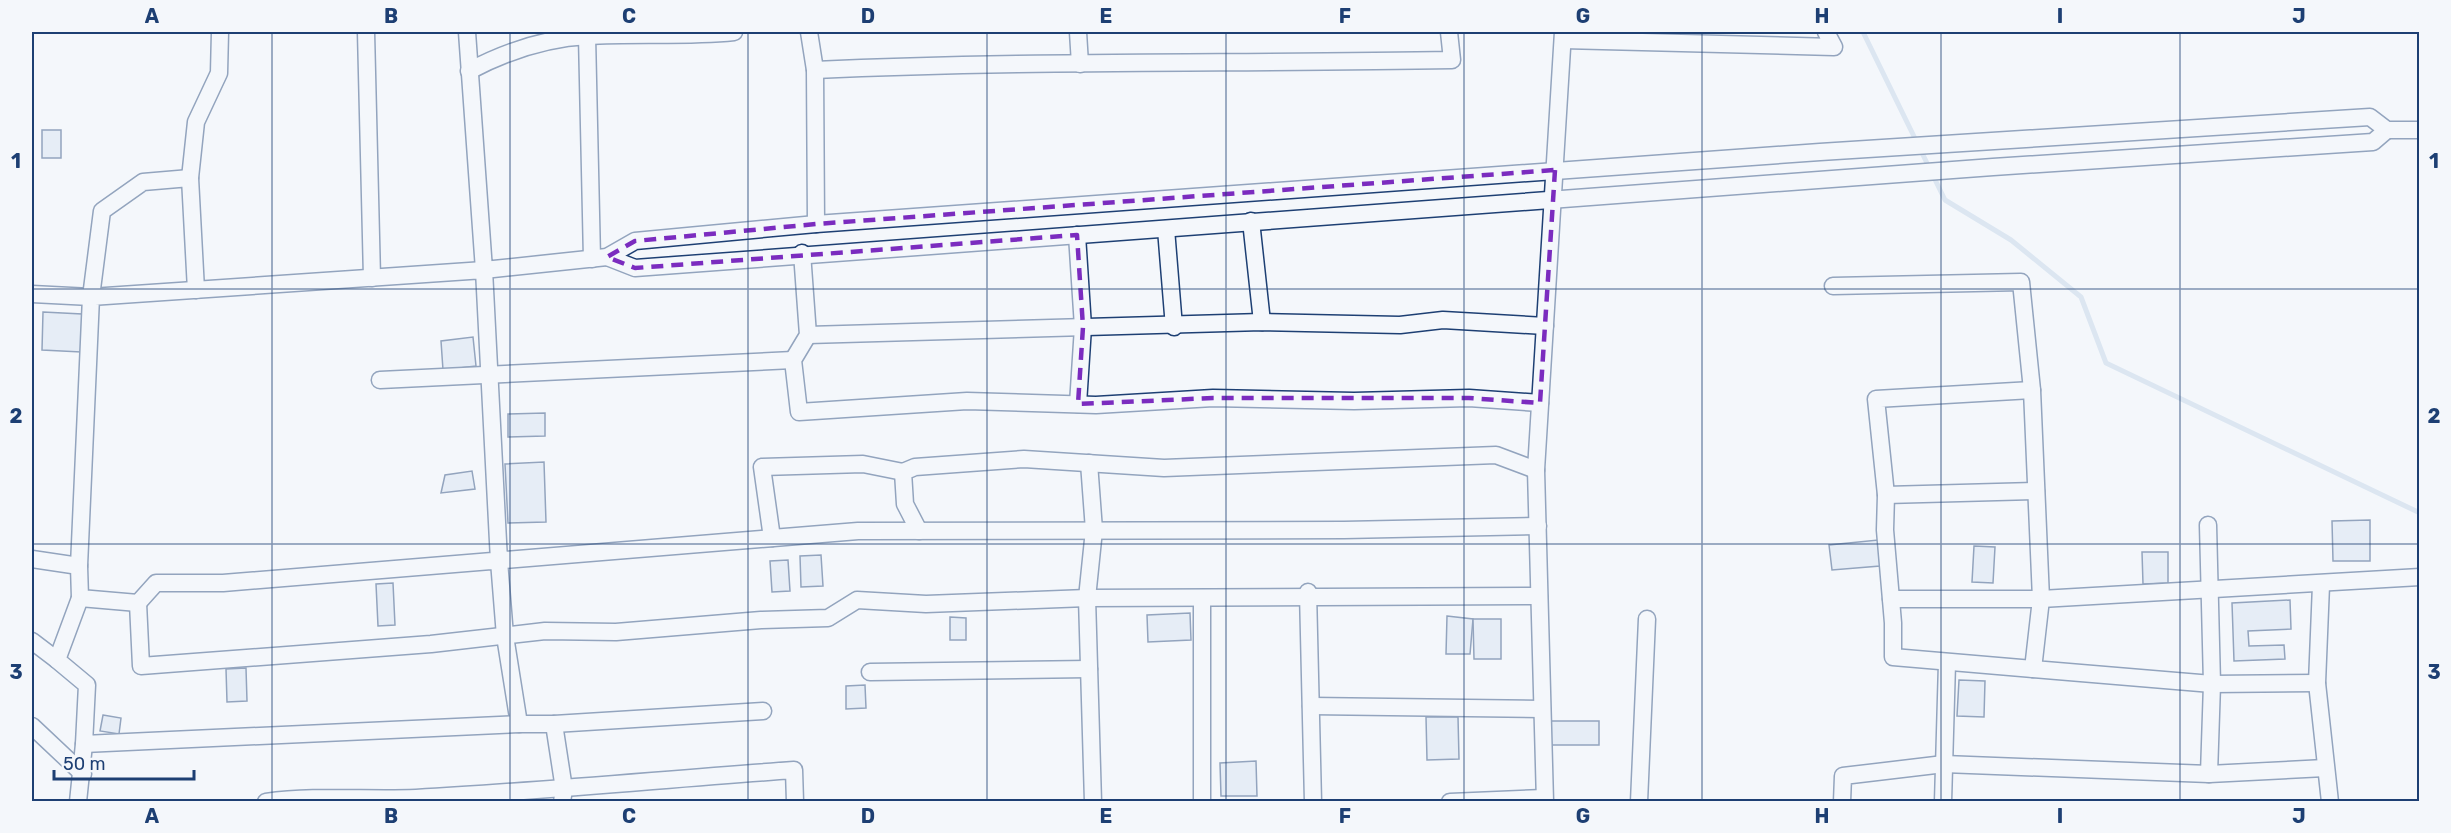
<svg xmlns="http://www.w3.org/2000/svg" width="2451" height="833" font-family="Rubik,sans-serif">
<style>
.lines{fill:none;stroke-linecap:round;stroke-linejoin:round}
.stream{stroke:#bed0e5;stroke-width:5}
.building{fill:#d5e0f0;stroke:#1d3f73;stroke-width:1.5}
.minor-casing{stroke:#1d3f73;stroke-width:19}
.minor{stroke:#f4f7fb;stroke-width:16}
.marked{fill:none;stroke:#7b2cbf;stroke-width:4.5;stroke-dasharray:12 8;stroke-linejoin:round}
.grid{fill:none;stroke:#1d3f73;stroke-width:1.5;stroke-opacity:0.55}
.neatline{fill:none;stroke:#1d3f73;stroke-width:2}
.grid-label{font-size:20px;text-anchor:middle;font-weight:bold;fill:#1d3f73}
</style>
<rect width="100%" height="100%" fill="#f4f7fb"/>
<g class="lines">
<path class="stream" d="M 1863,32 L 1945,200 L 2011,240 L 2081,297 L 2106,363 L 2420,513"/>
</g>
<g class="building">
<rect x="42" y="130" width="19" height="28"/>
<path d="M 43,312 L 82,314 L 81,352 L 42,350 Z"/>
<path d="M 473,337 L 476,366 L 443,370 L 441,341 Z"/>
<path d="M 545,413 L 545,436 L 508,437 L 508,414 Z"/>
<path d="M 544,462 L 546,522 L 508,523 L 505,464 Z"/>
<path d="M 472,471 L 475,489 L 441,493 L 445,475 Z"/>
<path d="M 2370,520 L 2370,561 L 2333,561 L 2332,521 Z"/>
<path d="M 1878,540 L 1880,566 L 1832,570 L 1829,545 Z"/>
<path d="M 1974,546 L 1995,547 L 1993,583 L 1972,582 Z"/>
<path d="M 2142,552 L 2168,552 L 2168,583 L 2143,584 Z"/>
<path d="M 821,555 L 823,586 L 801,587 L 800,556 Z"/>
<path d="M 788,560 L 790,591 L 772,592 L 770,561 Z"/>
<path d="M 393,583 L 395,625 L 378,626 L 376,584 Z"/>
<path d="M 2290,600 L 2291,629 L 2248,631 L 2249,646 L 2284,645 L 2285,659 L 2234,661 L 2232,603 Z"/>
<path d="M 1190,613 L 1191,640 L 1148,642 L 1147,615 Z"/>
<path d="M 1447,616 L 1473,619 L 1470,654 L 1446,654 Z"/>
<path d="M 950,617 L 966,618 L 966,640 L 950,640 Z"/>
<path d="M 1473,619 L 1501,619 L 1501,659 L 1474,659 Z"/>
<path d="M 246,668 L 247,701 L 227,702 L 226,669 Z"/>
<path d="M 1959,680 L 1985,681 L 1984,717 L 1957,716 Z"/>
<path d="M 865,685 L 866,708 L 846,709 L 846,686 Z"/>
<path d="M 103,715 L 121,718 L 119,734 L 100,731 Z"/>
<path d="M 1426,717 L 1458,717 L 1459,759 L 1427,760 Z"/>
<path d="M 1551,721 L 1599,721 L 1599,745 L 1550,745 Z"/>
<path d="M 1256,761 L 1257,796 L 1221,796 L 1220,763 Z"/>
</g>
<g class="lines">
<defs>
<g id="minor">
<path d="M 366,32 L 372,278"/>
<path d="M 467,32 L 484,270 L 607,257 L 635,241 L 816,224 L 1820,152 L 2370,117 L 2387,130 L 2420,130"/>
<path d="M 809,32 L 815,70 L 816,224"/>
<path d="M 1078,32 L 1080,64"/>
<path d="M 587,36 L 592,259"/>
<path d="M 1563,40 L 1834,47 L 1826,32"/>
<path d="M 815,70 C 1027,60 1239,64 1452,60 L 1449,32"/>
<path d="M 469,71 C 505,52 547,38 588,36 C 637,33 686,37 734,32"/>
<path d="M 190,178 L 196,122 L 219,73 L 220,32"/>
<path d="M 1251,221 L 1262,322"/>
<path d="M 1166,229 L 1174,327"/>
<path d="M 1077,235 L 1083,327 L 1078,404"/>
<path d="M 802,253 L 808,335 L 793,360 L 799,412 L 967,401 L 1096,405 L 1213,398 L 1354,401 L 1469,398 L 1540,403"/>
<path d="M 607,257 L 635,268 L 1993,167 L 2373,142 L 2387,130"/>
<path d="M 1833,286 L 2021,282 L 2032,390 L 2041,599 L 2033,669 L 2212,684 L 2317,683"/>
<path d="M 32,294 L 91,297 L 102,211 L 143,182 L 190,178 L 196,290"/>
<path d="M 808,335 L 1262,322 L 1400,325 L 1443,320 L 1545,326"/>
<path d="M 380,380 L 793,360"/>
<path d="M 2032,390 L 1876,399 L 1886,495 L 1885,530 L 1893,623 L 1893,657 L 2033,669"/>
<path d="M 1089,463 L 1094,530 L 1087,598 L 1093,802"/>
<path d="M 1886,495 L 2036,491"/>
<path d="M 2208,525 L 2212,684 L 2209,774"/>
<path d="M 919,531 L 905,504 L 903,472 L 915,467 L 1024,459 L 1164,468 L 1496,455 L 1536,470"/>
<path d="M 772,538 L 762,467 L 863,464 L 903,472"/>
<path d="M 32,559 L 79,566"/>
<path d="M 2321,585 L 2317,683 L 2330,802"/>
<path d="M 1308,592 L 1313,802"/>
<path d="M 80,598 L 57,660 L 87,685 L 84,744 L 519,724"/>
<path d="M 1891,599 L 2041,599 L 2420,577"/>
<path d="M 138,603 L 141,666 L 431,644 L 545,631 L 616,632 L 761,620 L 828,618 L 857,600 L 926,604 L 1087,598 L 1539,596"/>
<path d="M 32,641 L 57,660"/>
<path d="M 870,672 L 1089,669"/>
<path d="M 1311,706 L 1542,709"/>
<path d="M 554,724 L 763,711"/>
<path d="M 32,726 L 83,774"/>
<path d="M 78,802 L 84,744"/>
<path d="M 266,802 C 315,795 366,800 416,798 C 542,791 668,779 794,770 L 795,802"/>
<path d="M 562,802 L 564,789 L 554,724 L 519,724 L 505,636 L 499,561 L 484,270 L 91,297 L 79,566 L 80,598 L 138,603 L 156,583 L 223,583 L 858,531 L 1344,530 L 1538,526"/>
<path d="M 1202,802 L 1202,598"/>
<path d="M 1450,802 L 1544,798"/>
<path d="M 1545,802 L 1536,470 L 1563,32"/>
<path d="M 1639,802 L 1647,619"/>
<path d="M 1842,802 L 1843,776 L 1944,764 L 2209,774 L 2325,768"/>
<path d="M 1943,802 L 1947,663"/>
</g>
</defs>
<use href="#minor" class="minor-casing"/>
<use href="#minor" class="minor"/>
</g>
<path d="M0 0H2451V833H0ZM 1555,170 L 1540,403 L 1469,398 L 1213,398 L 1078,404 L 1083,327 L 1077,235 L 635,268 L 607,257 L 635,241 L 816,224 Z" fill="#f4f7fb" fill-opacity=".55" fill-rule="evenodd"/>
<path class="marked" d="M 1555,170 L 1540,403 L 1469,398 L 1213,398 L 1078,404 L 1083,327 L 1077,235 L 635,268 L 607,257 L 635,241 L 816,224 Z"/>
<path class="grid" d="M 272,32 L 272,802M 510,32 L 510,802M 748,32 L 748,802M 987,32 L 987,802M 1226,32 L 1226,802M 1464,32 L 1464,802M 1702,32 L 1702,802M 1941,32 L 1941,802M 2180,32 L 2180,802M 32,289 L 2420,289M 32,544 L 2420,544"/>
<rect width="2451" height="833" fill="none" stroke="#f4f7fb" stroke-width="66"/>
<path d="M54 770v9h140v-9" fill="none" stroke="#1d3f73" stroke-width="3"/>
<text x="63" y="770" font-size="18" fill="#1d3f73" stroke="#f4f7fb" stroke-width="4.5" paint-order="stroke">50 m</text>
<rect x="33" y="33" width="2385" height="767" class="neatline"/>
<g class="grid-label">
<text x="152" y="23">A</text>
<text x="391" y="23">B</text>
<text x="629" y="23">C</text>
<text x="868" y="23">D</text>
<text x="1106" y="23">E</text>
<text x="1345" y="23">F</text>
<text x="1583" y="23">G</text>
<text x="1822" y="23">H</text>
<text x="2060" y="23">I</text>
<text x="2299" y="23">J</text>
<text x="16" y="168">1</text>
<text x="2434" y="168">1</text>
<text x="16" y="423">2</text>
<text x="2434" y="423">2</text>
<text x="16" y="679">3</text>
<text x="2434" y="679">3</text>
<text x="152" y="823">A</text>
<text x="391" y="823">B</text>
<text x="629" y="823">C</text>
<text x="868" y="823">D</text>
<text x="1106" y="823">E</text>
<text x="1345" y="823">F</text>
<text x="1583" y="823">G</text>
<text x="1822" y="823">H</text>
<text x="2060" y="823">I</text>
<text x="2299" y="823">J</text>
</g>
</svg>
